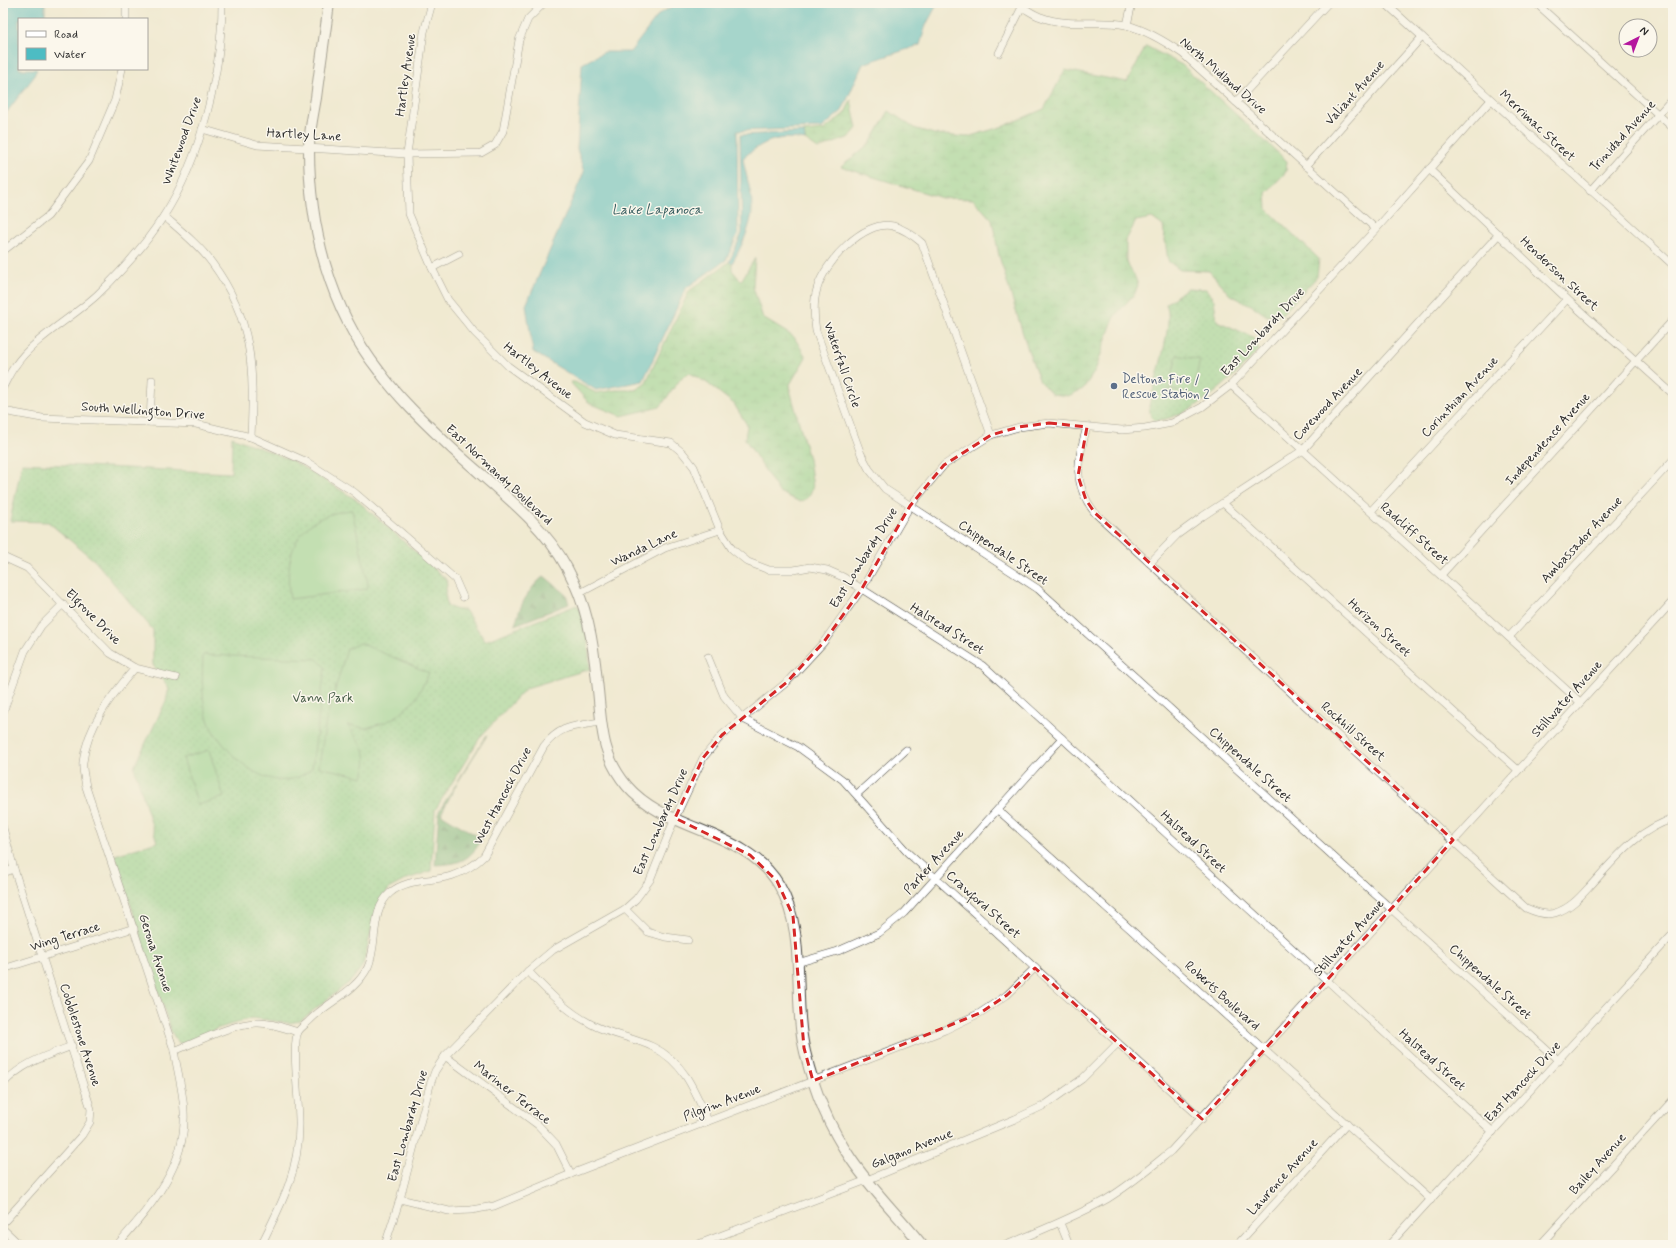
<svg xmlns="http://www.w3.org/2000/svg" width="1676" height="1248" font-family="Mynerve,sans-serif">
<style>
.grass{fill:url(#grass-dots);stroke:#5c7e5c}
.forest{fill:url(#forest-firs);stroke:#4e7052}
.wetland{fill:url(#wetland-marsh);stroke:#5c7e5c}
.garden{fill:#8dd28c;stroke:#5c7e5c}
.water{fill:#4dbcc3;stroke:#3c7477}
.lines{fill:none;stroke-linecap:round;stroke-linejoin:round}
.street-casing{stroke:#494844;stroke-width:8}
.secondary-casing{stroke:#494844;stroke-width:12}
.street{stroke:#fff;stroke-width:7}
.secondary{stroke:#fff;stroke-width:10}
.marked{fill:none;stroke:#d62828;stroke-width:3;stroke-dasharray:8 5;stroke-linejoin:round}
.service-dot{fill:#5c6f8a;stroke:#fbf7ec;stroke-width:1.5}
.labels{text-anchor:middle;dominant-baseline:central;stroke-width:3;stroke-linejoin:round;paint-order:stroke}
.street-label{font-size:13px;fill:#2b2b2b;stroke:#fbf7ec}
.service-label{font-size:13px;fill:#4e5e75;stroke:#fbf7ec;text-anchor:start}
.park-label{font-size:13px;fill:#485d48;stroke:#fbf7ec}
.water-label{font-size:14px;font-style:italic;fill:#375e60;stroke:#fbf7ec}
</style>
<defs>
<pattern id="grass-dots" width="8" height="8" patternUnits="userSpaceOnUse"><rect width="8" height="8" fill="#8dd28c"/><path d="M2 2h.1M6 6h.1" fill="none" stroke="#7ab479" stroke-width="1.8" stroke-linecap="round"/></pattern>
<pattern id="forest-firs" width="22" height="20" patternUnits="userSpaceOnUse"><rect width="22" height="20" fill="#72b478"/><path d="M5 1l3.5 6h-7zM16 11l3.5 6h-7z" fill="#5e9363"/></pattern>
<pattern id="wetland-marsh" width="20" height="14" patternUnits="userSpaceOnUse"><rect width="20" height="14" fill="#8dd28c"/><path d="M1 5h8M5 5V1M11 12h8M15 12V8" fill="none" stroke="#7ab479"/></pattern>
</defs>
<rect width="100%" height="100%" fill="#fbf7ec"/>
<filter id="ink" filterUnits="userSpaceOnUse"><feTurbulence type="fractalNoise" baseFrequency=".025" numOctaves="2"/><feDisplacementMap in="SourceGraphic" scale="8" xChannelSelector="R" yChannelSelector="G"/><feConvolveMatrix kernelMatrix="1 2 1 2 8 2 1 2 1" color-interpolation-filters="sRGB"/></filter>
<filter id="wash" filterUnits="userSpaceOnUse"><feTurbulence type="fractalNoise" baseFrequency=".012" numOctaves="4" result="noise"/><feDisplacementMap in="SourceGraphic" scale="16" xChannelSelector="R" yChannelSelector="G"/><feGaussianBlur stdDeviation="0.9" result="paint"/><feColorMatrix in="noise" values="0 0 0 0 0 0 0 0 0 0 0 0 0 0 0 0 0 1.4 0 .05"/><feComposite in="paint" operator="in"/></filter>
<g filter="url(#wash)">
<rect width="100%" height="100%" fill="#f0ead1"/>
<g class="grass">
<path d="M 1187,288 L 1206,289 L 1214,300 L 1217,321 L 1253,337 L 1259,350 C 1230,380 1198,415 1155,421 L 1151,417 L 1149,406 C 1154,385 1175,321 1166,304 Z"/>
<path d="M 232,437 L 291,460 L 357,500 L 448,581 L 445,593 L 447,606 L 457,610 L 465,610 L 485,641 L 577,605 C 589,622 588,649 590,669 L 526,688 L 481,736 L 435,810 L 431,871 L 407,879 L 390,888 L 377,906 L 363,965 L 352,980 L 300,1021 L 289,1023 L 252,1018 L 216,1029 L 189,1044 L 178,1043 L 171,1031 L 115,855 L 157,842 L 134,767 L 166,701 L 169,688 L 153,665 L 153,630 L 95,561 L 48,522 L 10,521 L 22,463 L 231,473 Z"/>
</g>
<g class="forest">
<path d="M 544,576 L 566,594 L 569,604 L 515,625 C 520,605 528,589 544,576 Z"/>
<path d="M 487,735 L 456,785 L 441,814 L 482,839 C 470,861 459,864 435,865 L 439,811 Z"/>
</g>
<g class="wetland">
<path d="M 1146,46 L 1182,65 L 1287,161 L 1286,172 L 1266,193 L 1267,209 L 1319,259 L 1317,277 L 1280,316 L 1267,316 L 1253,306 L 1230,295 L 1209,271 L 1180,270 L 1168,261 L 1163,226 L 1152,218 L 1136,221 L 1126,240 L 1126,262 L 1135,277 L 1138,285 L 1135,293 L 1114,317 L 1095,371 L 1083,389 L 1068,396 L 1052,394 L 1040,382 L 1028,350 L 999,256 L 992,220 L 973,199 L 942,198 L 841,167 L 870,143 L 889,111 L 914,128 L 934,134 L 967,137 L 1004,126 L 1044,109 L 1065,70 L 1127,82 Z"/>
<path d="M 851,100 L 857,128 L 850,137 L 818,149 L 805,140 L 804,132 L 824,130 L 845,113 Z"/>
<path d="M 755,258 L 753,287 L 763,318 L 794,337 L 806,357 L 789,386 L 809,459 L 813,487 L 808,498 L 800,502 L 779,492 L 745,439 L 747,425 L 734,404 L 707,383 L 690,373 L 682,377 L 660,407 L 621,416 L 589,403 L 570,382 L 575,382 L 596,393 L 616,390 L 635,390 L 645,384 L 689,291 L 729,262 L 732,263 L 732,270 L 741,281 Z"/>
</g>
<g class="garden">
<path d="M 1177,355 L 1200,360 L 1192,394 L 1169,389 Z"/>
<path d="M 352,510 L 368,584 L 367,589 L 290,599 C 283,550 299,515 352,510 Z"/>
<path d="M 360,643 L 429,673 L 415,700 L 397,716 L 386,722 L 366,728 L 347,725 C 362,745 370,750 363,777 L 319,767 L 326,721 L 347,649 Z"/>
<path d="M 203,655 L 317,659 L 325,667 L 312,768 C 280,797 242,769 220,740 C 217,736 212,731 210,725 C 201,703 202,679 203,655 Z"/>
<path d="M 209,750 L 224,797 L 198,805 L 183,758 Z"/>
</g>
<g class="water">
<path d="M 3,3 L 45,3 L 45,19 L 19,19 L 19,69 L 37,69 L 33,78 L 3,117 Z"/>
<path d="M 678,3 L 938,3 L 926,25 L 920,45 L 863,64 L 842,111 L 822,128 L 737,131 L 738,234 L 726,260 L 686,288 L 643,381 L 596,390 L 533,352 L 526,305 L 584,172 L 577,149 L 582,64 L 604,52 L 630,52 L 659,14 Z"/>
<path d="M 804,132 L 805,140 C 778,135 765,140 743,158 C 745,174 752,191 752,207 C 753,223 740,250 732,263 L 729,262 L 742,233 L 740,135 Z"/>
</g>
</g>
<g filter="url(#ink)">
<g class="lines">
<defs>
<g id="street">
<path d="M 432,3 L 424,32 L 407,154 L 409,214 L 432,268 L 448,300 L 475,333 L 508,366 L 585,422 L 615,435 L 671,443 L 683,453 L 694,467 L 720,530 L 732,549 L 748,562 L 769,570 L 794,570 L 810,567 L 827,570 L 843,577 L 983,666 L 1493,1132"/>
<path d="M 1385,3 L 1673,265"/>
<path d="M 1536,3 L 1673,128"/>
<path d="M 1022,7 C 1028,10 1034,15 1041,17 C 1068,28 1098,19 1126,25 C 1146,30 1166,42 1183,54 L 1376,229"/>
<path d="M 126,19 L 126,3"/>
<path d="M 1127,25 L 1132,3"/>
<path d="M 999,53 L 1024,3"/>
<path d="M 1236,102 L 1328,3"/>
<path d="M 202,129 L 257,145 L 407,154 L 481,153 L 495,145 L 503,131 L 519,40 L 528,19 L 544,3"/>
<path d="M 1306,166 L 1422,37"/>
<path d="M 1429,169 L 1567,299 L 1673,394"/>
<path d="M 1590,191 L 1673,98"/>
<path d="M 164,216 C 180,230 199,245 212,263 C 254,319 254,371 251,437"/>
<path d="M 3,251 L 48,216 L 89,161 L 115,100 L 122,69"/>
<path d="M 432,268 L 459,254"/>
<path d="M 1231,385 L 1580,702"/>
<path d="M 3,387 C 7,380 10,372 15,366 C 33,339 72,318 97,295 C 122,271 145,245 163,217 C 201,159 222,71 222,3"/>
<path d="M 3,411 L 42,418 L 196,424 L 251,437 L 307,462 L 354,492 L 455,579 L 463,597"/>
<path d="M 150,422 L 152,380"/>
<path d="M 1087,427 C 1077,462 1072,483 1095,513 L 1526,908 C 1535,912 1546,916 1555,913 C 1571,908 1580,897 1591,885 C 1615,859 1638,829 1673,819"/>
<path d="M 991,435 L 922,243 C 913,235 905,229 893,226 C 864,219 824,263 817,289 C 813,302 814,318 816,331 L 861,454 L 869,469 L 885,489 L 1038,589 L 1559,1061"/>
<path d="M 1224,504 L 1518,770"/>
<path d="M 1371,511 L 1567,299"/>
<path d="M 3,557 L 27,568 L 110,653 L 135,668 L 176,678"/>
<path d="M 1150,563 L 1177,535 L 1203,516 L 1303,450 L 1499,234"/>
<path d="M 1441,575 L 1673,320"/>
<path d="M 580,593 L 665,548 L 720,530"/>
<path d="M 1509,637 L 1673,460"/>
<path d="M 708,657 L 724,696 L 743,719 L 798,747 L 843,780 L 908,853 L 1202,1119"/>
<path d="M 3,712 L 25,651 L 41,626 L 63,604"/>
<path d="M 857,794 L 906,750"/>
<path d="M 998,810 L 1431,1200"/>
<path d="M 3,828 L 14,869 L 91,1109 L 90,1122 L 82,1135 L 3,1223"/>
<path d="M 3,873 L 14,869"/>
<path d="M 625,909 L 648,932 L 665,937 L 688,940"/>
<path d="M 797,963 L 838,951 L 879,933 L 904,913 L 1062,738"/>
<path d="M 3,969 L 134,928"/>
<path d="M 528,971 C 547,991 566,1011 591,1024 C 609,1034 635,1038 653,1047 C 684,1062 695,1091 708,1121"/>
<path d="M 174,1051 C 195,1043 233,1023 256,1023 C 270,1022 284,1028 298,1032"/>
<path d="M 445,1056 L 538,1125 L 556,1144 L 571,1174"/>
<path d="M 3,1084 C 22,1063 45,1056 72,1046"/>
<path d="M 400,1199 L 449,1211 L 471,1210 L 494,1206 L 571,1174 L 945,1030 L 980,1013 L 1007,995 L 1035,968"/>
<path d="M 1060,1223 L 1069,1245"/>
<path d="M 3,1229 L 20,1245"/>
<path d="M 117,1245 C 151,1206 187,1166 184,1111 C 183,1090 177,1070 174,1050 L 86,787 C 85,779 82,770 83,762 C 87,726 112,695 135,668"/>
<path d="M 261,1245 C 281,1205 299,1172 299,1126 C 300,1107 291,1045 298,1032 C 300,1028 306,1024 309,1021 C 328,1001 355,993 368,967 C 378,945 370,910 390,893 C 407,878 431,882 451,876 C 463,872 475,865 484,856 L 544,746 C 562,724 574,727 600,722"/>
<path d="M 385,1245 L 400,1199 L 430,1085 L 435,1071 L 445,1056 L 528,971 L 553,950 L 625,909 L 636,899 L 650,880 L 675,818 L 703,758 L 722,735 L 787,682 L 823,643 L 861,590 L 910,506 L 944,465 L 991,435 L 1019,427 L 1049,423 L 1122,430 L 1145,428 L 1172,423 L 1202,407 L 1231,385 L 1376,229 L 1491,100"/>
<path d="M 696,1245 L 867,1180 L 1015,1119 L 1045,1105 L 1082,1079 L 1118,1043"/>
<path d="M 1006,1245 C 1040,1231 1075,1217 1107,1199 C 1130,1185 1150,1168 1171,1151 L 1673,601"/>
<path d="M 1237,1245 L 1347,1124"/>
<path d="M 1389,1245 L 1673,934"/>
<path d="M 1540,1245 L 1673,1100"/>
</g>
<path id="secondary" d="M 329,3 C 325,35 320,66 316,98 C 313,115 309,133 309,149 C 309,227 330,309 379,371 C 398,397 421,419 444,441 C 485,481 540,517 567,568 C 587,605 593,640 597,681 C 602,721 599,753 627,786 C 666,832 746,829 779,885 C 808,934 792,998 805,1052 C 814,1090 829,1127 851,1159 C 872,1190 899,1216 922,1245"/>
</defs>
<use href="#street" class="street-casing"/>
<use href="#secondary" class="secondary-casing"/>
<use href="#street" class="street"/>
<use href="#secondary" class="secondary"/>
</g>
</g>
<path d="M0 0H1676V1248H0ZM 1049,423 L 1087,427 L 1078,476 L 1086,500 L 1095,513 L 1453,840 L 1202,1119 L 1035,968 L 1007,995 L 980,1013 L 813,1081 L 804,1048 L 793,916 L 777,881 L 750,855 L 675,818 L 703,758 L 722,735 L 787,682 L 823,643 L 861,590 L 910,506 L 944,465 L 991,435 L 1019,427 Z" fill="#f0ead1" fill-opacity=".55" fill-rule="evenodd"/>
<path class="marked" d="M 1049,423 L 1087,427 L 1078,476 L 1086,500 L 1095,513 L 1453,840 L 1202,1119 L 1035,968 L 1007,995 L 980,1013 L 813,1081 L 804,1048 L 793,916 L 777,881 L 750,855 L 675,818 L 703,758 L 722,735 L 787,682 L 823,643 L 861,590 L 910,506 L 944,465 L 991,435 L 1019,427 Z"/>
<circle class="service-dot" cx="1114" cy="386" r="4"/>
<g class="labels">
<g class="street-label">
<text transform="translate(406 75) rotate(-82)">Hartley Avenue</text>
<text transform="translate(1223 76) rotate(41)">North Midland Drive</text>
<text transform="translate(1355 93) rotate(-48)">Valiant Avenue</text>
<text transform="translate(1537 126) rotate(43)">Merrimac Street</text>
<text transform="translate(304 135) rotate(3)">Hartley Lane</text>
<text transform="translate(1623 136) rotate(-48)">Trinidad Avenue</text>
<text transform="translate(182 141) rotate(-70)">Whitewood Drive</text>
<text transform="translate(1559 274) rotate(43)">Henderson Street</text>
<text transform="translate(1263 332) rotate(-47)">East Lombardy Drive</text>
<text transform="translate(842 365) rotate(71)">Waterfall Circle</text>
<text transform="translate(538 371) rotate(38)">Hartley Avenue</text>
<text transform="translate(1460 397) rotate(-47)">Corinthian Avenue</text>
<text transform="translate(1328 404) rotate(-47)">Covewood Avenue</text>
<text transform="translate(143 411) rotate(4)">South Wellington Drive</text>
<text transform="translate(1548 439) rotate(-48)">Independence Avenue</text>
<text transform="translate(499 475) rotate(43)">East Normandy Boulevard</text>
<text transform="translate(1414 534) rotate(42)">Radcliff Street</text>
<text transform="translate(1582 540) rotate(-47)">Ambassador Avenue</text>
<text transform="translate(644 548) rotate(-25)">Wanda Lane</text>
<text transform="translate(1003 553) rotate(34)">Chippendale Street</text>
<text transform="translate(864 558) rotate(-58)">East Lombardy Drive</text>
<text transform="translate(93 617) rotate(45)">Elgrove Drive</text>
<text transform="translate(1379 628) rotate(42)">Horizon Street</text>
<text transform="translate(947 629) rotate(32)">Halstead Street</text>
<text transform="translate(1567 699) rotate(-48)">Stillwater Avenue</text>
<text transform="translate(1353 732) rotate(42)">Rockhill Street</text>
<text transform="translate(1250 765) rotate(42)">Chippendale Street</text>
<text transform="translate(503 796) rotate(-62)">West Hancock Drive</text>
<text transform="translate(661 822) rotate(-66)">East Lombardy Drive</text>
<text transform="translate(1193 842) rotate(43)">Halstead Street</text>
<text transform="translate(934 862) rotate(-48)">Parker Avenue</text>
<text transform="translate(983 905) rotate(42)">Crawford Street</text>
<text transform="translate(65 937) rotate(-17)">Wing Terrace</text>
<text transform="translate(1349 938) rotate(-48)">Stillwater Avenue</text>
<text transform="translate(155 953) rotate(72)">Gerona Avenue</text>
<text transform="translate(1490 982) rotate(42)">Chippendale Street</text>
<text transform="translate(1222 996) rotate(42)">Roberts Boulevard</text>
<text transform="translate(80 1035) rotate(72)">Cobblestone Avenue</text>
<text transform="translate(1432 1060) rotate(42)">Halstead Street</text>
<text transform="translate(1523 1082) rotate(-47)">East Hancock Drive</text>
<text transform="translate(512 1093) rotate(38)">Mariner Terrace</text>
<text transform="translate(722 1103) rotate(-21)">Pilgrim Avenue</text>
<text transform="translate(408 1126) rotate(-74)">East Lombardy Drive</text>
<text transform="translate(912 1149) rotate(-22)">Galgano Avenue</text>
<text transform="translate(1598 1164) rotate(-48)">Bailey Avenue</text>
<text transform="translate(1283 1177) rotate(-48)">Lawrence Avenue</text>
</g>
<g class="service-label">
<text x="1122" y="379">Deltona Fire /<tspan x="1122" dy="15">Rescue Station 2</tspan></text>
</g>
<g class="park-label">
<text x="323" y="698">Vann Park</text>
</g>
<g class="water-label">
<text x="657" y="210">Lake Lapanoca</text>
</g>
</g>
<rect width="1676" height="1248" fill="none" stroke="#fbf7ec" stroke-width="16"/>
<rect x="18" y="18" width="130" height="52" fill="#fbf7ec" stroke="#a8a59f"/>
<rect x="26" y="31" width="20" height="6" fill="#ffffff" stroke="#a8a59f"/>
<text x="54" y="38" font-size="12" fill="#2b2b2b">Road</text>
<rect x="26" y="48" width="20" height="12" fill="#4dbcc3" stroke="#a8a59f"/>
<text x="54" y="58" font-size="12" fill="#2b2b2b">Water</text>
<g transform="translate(1638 38) rotate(42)"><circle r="19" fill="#fbf7ec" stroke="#a8a59f"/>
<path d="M0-3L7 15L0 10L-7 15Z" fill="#b5179e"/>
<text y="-6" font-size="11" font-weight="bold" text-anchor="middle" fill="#2b2b2b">N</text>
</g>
</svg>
